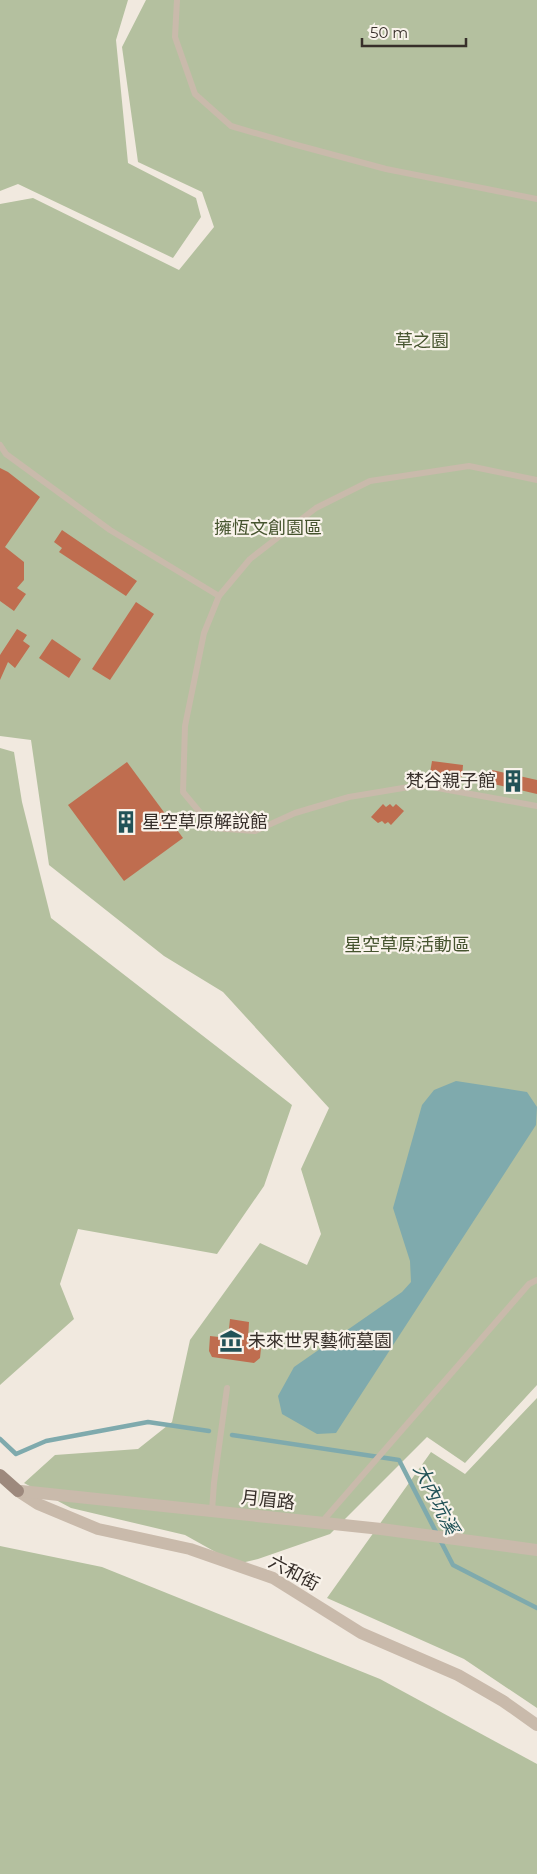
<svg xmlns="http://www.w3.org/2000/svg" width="537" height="1874" font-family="Montserrat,'Noto Sans TC',sans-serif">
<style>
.green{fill:#b4c09f}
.water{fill:#7faaad}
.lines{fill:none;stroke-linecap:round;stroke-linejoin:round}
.stream{stroke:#7faaad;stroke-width:4.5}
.building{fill:#bf6d4f}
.lane{stroke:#c9baab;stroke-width:6}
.street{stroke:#c9baab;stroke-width:12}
.secondary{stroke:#9d897d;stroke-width:12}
.labels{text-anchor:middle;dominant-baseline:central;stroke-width:4.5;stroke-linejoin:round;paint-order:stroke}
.park-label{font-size:18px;fill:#46542f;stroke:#f9f3eb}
.poi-label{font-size:18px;fill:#372f2a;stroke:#f9f3eb;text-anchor:start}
.street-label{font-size:18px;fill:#372f2a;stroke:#f9f3eb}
.water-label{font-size:19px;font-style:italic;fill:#225257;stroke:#f9f3eb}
</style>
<rect width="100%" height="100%" fill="#f1e9df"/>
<g class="green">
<path d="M 0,0 L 128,0 L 116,40 L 128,163 L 196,198 L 201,217 L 173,258 L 18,184 L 0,191 Z"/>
<path d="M 146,0 L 537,0 L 537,1385 L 465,1463 L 427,1437 L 330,1534 L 258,1559 L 237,1564 L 185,1535 L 71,1508 L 24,1483 L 55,1455 L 138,1449 L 172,1422 L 190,1340 L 260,1243 L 307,1265 L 321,1234 L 301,1169 L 329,1108 L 223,992 L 164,956 L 49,865 L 31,740 L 0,736 L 0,204 L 33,198 L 179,270 L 214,227 L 202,192 L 138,162 L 122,47 Z"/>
<path d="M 0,748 L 14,752 L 22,802 L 51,918 L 292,1105 L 264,1186 L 217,1254 L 78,1229 L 60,1284 L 74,1319 L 0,1385 Z"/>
<path d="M 537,1398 L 537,1708 L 464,1659 L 327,1598 L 431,1452 L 465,1474 Z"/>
<path d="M 0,1546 L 102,1567 L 380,1679 L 537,1764 L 537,1874 L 0,1874 Z"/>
</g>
<path class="water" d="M 456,1081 L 527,1092 L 537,1107 L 536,1125 L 336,1433 L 317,1434 L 282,1414 L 278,1396 L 294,1367 L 402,1292 L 411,1282 L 410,1261 L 393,1208 L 422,1105 L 434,1090 Z"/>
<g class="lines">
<g class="stream">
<path d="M 232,1435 L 399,1460 L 453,1565 L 537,1608"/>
<path d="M 0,1439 L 16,1454 L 46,1441 L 148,1422 L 209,1431"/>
</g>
</g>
<g class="building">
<path d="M 0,468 L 8,472 L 40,497 L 5,547 L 24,562 L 24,580 L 17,588 L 26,594 L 14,611 L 0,601 Z"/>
<path d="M 62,530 L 137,581 L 126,596 L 59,552 L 62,548 L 54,542 Z"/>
<path d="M 136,602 L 154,614 L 110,680 L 92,669 Z"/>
<path d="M 17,629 L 27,635 L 23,641 L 30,646 L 15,668 L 8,662 L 0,680 L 0,655 Z"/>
<path d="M 52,639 L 81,659 L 69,678 L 39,658 Z"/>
<path d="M 432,761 L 463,765 L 462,777 L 430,773 Z"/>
<path d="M 127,762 L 183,838 L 124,881 L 68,805 Z"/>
<path d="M 492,770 L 537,780 L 537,794 L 489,783 Z"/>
<path d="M 383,804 L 386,807 L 390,804 L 393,807 L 396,804 L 404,811 L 391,825 L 388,822 L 385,824 L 382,821 L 378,823 L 371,817 Z"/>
<path d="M 230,1319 L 249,1322 L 248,1340 L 257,1342 L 261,1348 L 260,1358 L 254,1363 L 212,1357 L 209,1351 L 210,1336 L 228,1338 Z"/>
</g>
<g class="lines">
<g class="lane">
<path d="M 177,0 L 175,37 L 195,94 L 231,126 L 293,144 L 386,169 L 537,199"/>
<path d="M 0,445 L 6,454 L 110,530 L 219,596"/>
<path d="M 537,480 L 469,466 L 370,481 L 316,508 L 250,559 L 219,596 L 204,633 L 185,726 L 183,792 L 213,828 L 255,831 L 295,813 L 349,797 L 421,785 L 537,806"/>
<path d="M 212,1511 L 214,1483 L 227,1388"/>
<path d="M 321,1523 L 529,1284 L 537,1280"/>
</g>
<g class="street">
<path d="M 18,1491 L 38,1504 L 98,1529 L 190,1549 L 273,1578 L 361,1633 L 458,1675 L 503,1701 L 537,1725"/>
<path d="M 21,1491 L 381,1529 L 537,1550"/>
</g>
<path class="secondary" d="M 0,1475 L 18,1491"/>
</g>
<defs>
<symbol id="building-bare" viewBox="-9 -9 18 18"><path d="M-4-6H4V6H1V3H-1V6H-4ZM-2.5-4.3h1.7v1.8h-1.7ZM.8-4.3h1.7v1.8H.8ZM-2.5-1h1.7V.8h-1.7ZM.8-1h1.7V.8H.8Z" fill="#225257" stroke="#f9f3eb" stroke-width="2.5" paint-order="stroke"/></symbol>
<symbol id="museum-bare" viewBox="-9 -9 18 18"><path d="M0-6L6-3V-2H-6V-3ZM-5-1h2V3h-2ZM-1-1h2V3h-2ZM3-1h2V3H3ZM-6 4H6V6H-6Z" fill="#225257" stroke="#f9f3eb" stroke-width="2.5" paint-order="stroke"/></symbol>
</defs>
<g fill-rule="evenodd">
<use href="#building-bare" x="497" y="765" width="32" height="32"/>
<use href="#building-bare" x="110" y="806" width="32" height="32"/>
<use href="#museum-bare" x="215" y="1325" width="32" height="32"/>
</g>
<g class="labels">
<g class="park-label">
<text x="422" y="341">草之園</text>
<text x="268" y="528">擁恆文創園區</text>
<text x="407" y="945">星空草原活動區</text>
</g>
<g class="poi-label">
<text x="496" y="781" text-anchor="end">梵谷親子館</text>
<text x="142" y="822">星空草原解說館</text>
<text x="248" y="1341">未來世界藝術墓園</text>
</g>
<g class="street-label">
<text transform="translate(268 1500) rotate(6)">月眉路</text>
<text transform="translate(294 1573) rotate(28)">六和街</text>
</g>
<g class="water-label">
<text transform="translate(436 1499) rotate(63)">大內坑溪</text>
</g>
</g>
<path d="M362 38v8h104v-8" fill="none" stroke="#372f2a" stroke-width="2.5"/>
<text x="370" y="38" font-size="15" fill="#372f2a" stroke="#f9f3eb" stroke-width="4" paint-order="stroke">50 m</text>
</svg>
